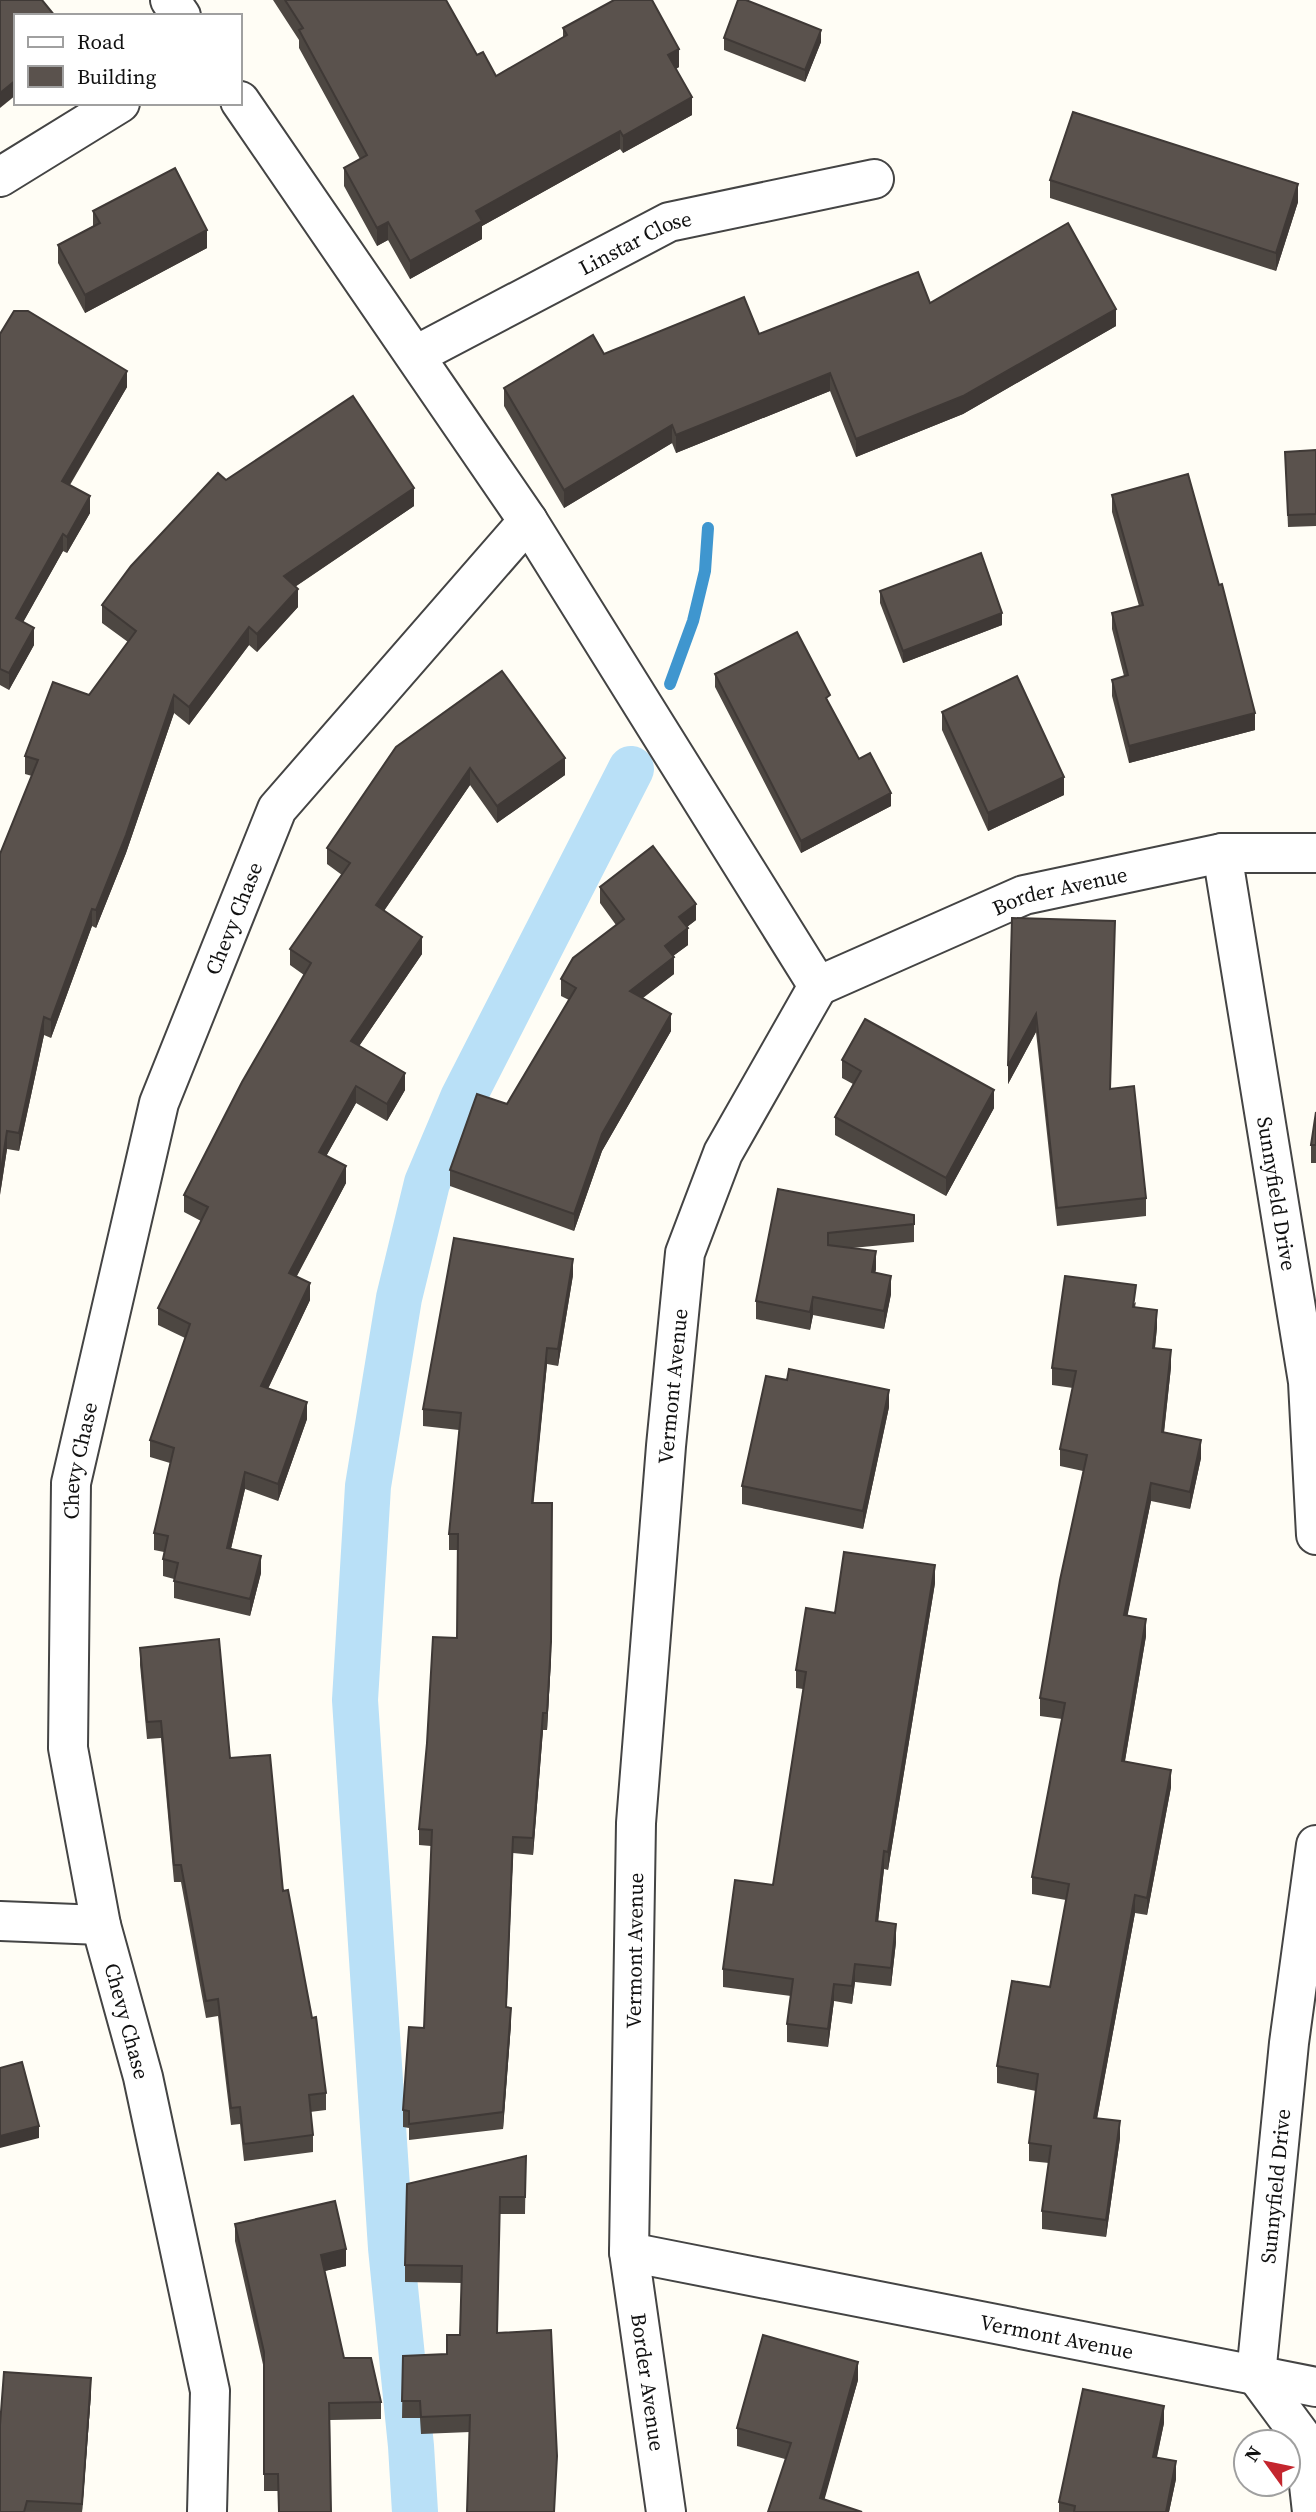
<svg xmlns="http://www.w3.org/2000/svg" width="1316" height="2512" font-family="'Source Serif 4',serif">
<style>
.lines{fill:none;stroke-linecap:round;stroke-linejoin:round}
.stream{stroke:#3f96cf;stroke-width:12}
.canal{stroke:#b9e0f7;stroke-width:46}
.street-casing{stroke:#444;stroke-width:42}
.street{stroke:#fff;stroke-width:38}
.wall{fill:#4d4742}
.shaded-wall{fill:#3f3936}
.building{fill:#5a524d;stroke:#3f3936;stroke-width:2}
.labels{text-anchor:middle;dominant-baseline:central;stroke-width:7;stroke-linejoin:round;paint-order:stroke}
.street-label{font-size:21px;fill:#111;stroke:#fff}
</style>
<rect width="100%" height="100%" fill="#fffdf5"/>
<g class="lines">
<path class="stream" d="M 670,684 L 693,621 L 705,571 L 708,528"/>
<path class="canal" d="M 415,2512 L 411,2446 L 391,2248 L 355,1700 L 368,1486 L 399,1298 L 427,1183 L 463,1098 L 631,769"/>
<defs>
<g id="street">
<path d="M 170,0 L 181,16"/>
<path d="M 240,101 L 528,521 L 818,986"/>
<path d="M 0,177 L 120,103"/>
<path id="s1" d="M 416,355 L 669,222 L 874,179"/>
<path id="s2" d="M 1222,853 L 1308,1382 L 1316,1535"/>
<path id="s3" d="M 818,986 L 1024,895 L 1222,853 L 1316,853"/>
<path d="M 0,1921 L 101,1925"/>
<path id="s4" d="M 629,2252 L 1316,2387"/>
<path id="s5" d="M 207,2512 L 210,2391 L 143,2077 L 101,1925 L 68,1748 L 71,1483 L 159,1103 L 277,809 L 528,521"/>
<path id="s6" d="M 666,2512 L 629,2252 L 636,1823 L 666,1446 L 685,1253 L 723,1153 L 818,986"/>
<path id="s7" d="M 1312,2512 L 1304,2440 L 1256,2375 L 1289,2043 L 1316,1845"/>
</g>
</defs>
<use href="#street" class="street-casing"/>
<use href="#street" class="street"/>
</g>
<g class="wall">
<path d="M 273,0 L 446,0 L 477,55 L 496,76 L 563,37 L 563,28 L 679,67 L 676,69 L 692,115 L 623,153 L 620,149 L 482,226 L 482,239 L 410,279 L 388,240 L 377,246 L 344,186 L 344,168 L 360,159 L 299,48 L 299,40 Z"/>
<path d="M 724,38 L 821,42 L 805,82 L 724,50 Z"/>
<path d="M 1050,180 L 1298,202 L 1276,271 L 1050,198 Z"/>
<path d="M 93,211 L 207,248 L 85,313 L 58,263 L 58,245 L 93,226 Z"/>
<path d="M 930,303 L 1116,326 L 963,414 L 856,457 L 830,391 L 676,453 L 672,443 L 564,508 L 504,406 L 504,388 L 604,354 L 759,334 Z"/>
<path d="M 0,334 L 127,387 L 70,485 L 90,513 L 67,553 L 63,551 L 23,622 L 34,645 L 9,690 L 0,685 Z"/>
<path d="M 1316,450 L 1316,526 L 1288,527 L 1285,452 Z"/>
<path d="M 226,480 L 414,506 L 295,587 L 298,607 L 257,652 L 249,645 L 189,725 L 174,713 L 126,853 L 96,928 L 92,926 L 51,1038 L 44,1035 L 19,1151 L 7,1149 L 0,1195 L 32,776 L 25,774 L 25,756 L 89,695 L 128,642 L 102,623 L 102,605 Z"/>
<path d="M 1112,495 L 1255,730 L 1129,763 L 1112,696 L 1112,680 L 1124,676 L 1112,629 L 1112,613 L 1139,606 L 1112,512 Z"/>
<path d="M 880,591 L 1002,625 L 903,663 L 880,603 Z"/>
<path d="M 715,674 L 830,705 L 859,759 L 891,806 L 801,853 L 715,687 Z"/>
<path d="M 942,712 L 1064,795 L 988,831 L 942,730 Z"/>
<path d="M 396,747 L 565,775 L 497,823 L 470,785 L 384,911 L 422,954 L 359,1046 L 405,1090 L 387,1121 L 356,1103 L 326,1156 L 346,1183 L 297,1276 L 310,1300 L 268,1389 L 307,1419 L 278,1501 L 245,1489 L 231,1549 L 261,1573 L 250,1616 L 174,1598 L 174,1579 L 163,1576 L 163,1559 L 164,1552 L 154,1550 L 154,1533 L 170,1463 L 150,1457 L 150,1440 L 185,1338 L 158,1325 L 158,1308 L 201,1221 L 184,1212 L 184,1195 L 304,975 L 290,965 L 290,949 L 342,875 L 327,864 L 327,848 Z"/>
<path d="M 600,887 L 696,920 L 687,927 L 688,945 L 673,956 L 674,974 L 643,998 L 671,1031 L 602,1151 L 574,1231 L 450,1186 L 450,1170 L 507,1104 L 569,1000 L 561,996 L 561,979 L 616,925 L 600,903 Z"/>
<path d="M 1012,918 L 1111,1089 L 1146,1198 L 1146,1216 L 1057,1226 L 1036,1032 L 1008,1084 Z"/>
<path d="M 842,1060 L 994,1108 L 946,1196 L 835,1135 L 835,1117 L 853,1084 L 842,1078 Z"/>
<path d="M 1316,1112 L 1316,1163 L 1311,1163 L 1311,1145 Z"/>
<path d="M 778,1189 L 914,1215 L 914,1242 L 852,1248 L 876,1269 L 875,1272 L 891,1294 L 884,1329 L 813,1315 L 810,1330 L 756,1319 L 756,1301 Z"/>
<path d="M 573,1275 L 558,1366 L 547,1364 L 533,1503 L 551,1659 L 547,1730 L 543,1730 L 533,1855 L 513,1853 L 506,2007 L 511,2024 L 503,2129 L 409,2140 L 409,2128 L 403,2127 L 403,2110 L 424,2028 L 431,1846 L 419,1845 L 419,1829 L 427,1743 L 457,1638 L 458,1550 L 449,1550 L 449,1534 L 459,1430 L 423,1426 L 423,1409 Z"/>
<path d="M 1136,1302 L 1135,1307 L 1157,1327 L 1155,1348 L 1171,1367 L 1164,1433 L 1201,1458 L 1190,1509 L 1151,1501 L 1127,1616 L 1146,1636 L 1125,1761 L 1171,1787 L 1147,1915 L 1135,1913 L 1097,2118 L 1120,2138 L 1106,2237 L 1042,2229 L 1042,2211 L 1049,2163 L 1029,2161 L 1029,2143 L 1036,2091 L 997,2083 L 997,2066 L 1050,1987 L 1066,1900 L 1032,1894 L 1032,1877 L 1062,1719 L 1040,1716 L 1040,1698 L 1083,1471 L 1060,1466 L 1060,1449 L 1073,1388 L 1052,1385 L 1052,1368 Z"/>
<path d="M 889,1407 L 863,1529 L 742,1504 L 742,1486 Z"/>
<path d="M 935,1583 L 888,1870 L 884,1869 L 878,1922 L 896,1942 L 891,1986 L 855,1982 L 852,2004 L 834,2001 L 828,2047 L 787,2042 L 787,2024 L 791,1996 L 723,1987 L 723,1969 L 773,1885 L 803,1689 L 796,1688 L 796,1670 L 835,1613 Z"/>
<path d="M 140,1648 L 230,1758 L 283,1891 L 326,2093 L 326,2110 L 310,2112 L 313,2135 L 313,2152 L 244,2161 L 240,2124 L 231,2125 L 218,2016 L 206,2018 L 181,1882 L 174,1882 L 161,1738 L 147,1739 L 140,1665 Z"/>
<path d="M 526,2156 L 525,2214 L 500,2214 L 497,2333 L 557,2473 L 470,2432 L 421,2434 L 420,2418 L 402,2418 L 403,2356 L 447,2354 L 447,2335 L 460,2335 L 462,2283 L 405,2282 L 405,2265 Z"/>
<path d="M 235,2224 L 346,2266 L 324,2271 L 344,2358 L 381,2402 L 381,2419 L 330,2420 L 331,2512 L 279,2512 L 278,2491 L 264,2491 L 264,2369 L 235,2241 Z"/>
<path d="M 858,2380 L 824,2499 L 785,2459 L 737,2446 L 737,2428 Z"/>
<path d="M 91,2394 L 82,2512 L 0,2512 Z"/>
<path d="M 1164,2423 L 1157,2457 L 1176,2479 L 1169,2512 L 1059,2512 L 1059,2502 Z"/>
</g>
<g class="shaded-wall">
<path d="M 821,30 L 821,42 L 805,82 L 805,70 Z"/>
<path d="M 679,49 L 679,67 L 668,73 L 668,55 Z"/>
<path d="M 16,80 L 16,95 L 0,108 L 0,93 Z"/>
<path d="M 692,97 L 692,115 L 623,153 L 623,136 Z"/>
<path d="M 620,131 L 620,149 L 482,226 L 482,239 L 410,279 L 410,261 L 476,211 Z"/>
<path d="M 1298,184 L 1298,202 L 1276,271 L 1276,253 Z"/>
<path d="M 388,222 L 388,240 L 377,246 L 377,228 Z"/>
<path d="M 207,230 L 207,248 L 85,313 L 85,295 Z"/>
<path d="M 1116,309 L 1116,326 L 963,414 L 856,457 L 856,439 Z"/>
<path d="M 127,371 L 127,387 L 62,497 L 62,481 Z"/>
<path d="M 830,373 L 830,391 L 676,453 L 676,435 Z"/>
<path d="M 672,425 L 672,443 L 564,508 L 564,490 Z"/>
<path d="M 414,488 L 414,506 L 284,594 L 284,576 Z"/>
<path d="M 90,496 L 90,513 L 67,553 L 67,537 Z"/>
<path d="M 63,534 L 63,551 L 16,635 L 16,618 Z"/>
<path d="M 298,589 L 298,607 L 257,652 L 257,634 Z"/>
<path d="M 1002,613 L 1002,625 L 903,663 L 903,651 Z"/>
<path d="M 249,627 L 249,645 L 189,725 L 189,707 Z"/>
<path d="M 34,628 L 34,645 L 9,690 L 9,673 Z"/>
<path d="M 174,695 L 174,713 L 126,853 L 96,928 L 96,910 Z"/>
<path d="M 1255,713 L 1255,730 L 1129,763 L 1129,746 Z"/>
<path d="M 565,758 L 565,775 L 497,823 L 497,806 Z"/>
<path d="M 470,768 L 470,785 L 376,922 L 376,905 Z"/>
<path d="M 1064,777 L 1064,795 L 988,831 L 988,813 Z"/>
<path d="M 891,793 L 891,806 L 801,853 L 801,841 Z"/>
<path d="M 696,904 L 696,920 L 679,933 L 679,917 Z"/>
<path d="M 92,909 L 92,926 L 51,1038 L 51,1020 Z"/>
<path d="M 688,928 L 688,945 L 665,962 L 665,946 Z"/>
<path d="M 422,937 L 422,954 L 351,1058 L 351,1041 Z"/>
<path d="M 674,957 L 674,974 L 630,1007 L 630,991 Z"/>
<path d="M 671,1014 L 671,1031 L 602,1151 L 574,1231 L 574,1214 L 602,1134 Z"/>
<path d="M 1036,1014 L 1036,1032 L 1008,1084 L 1008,1066 Z"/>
<path d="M 44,1017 L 44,1035 L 19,1151 L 19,1133 Z"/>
<path d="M 405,1073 L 405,1090 L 387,1121 L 387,1104 Z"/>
<path d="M 356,1086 L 356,1103 L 319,1169 L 319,1152 Z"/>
<path d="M 994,1090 L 994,1108 L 946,1196 L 946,1178 Z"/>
<path d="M 7,1131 L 7,1149 L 0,1195 L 0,1177 Z"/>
<path d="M 346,1166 L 346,1183 L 289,1290 L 289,1273 Z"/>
<path d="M 876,1251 L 876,1269 L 872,1290 L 872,1272 Z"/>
<path d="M 573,1259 L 573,1275 L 558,1366 L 558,1349 Z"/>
<path d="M 891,1276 L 891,1294 L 884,1329 L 884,1311 Z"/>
<path d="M 310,1283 L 310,1300 L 261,1403 L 261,1386 Z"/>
<path d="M 813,1297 L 813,1315 L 810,1330 L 810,1312 Z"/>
<path d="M 1157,1310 L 1157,1327 L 1153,1365 L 1153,1348 Z"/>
<path d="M 547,1348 L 547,1364 L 532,1519 L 532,1503 Z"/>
<path d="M 1171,1350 L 1171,1367 L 1162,1449 L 1162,1432 Z"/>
<path d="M 889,1390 L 889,1407 L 863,1529 L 863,1511 Z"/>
<path d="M 307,1402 L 307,1419 L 278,1501 L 278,1484 Z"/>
<path d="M 1201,1440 L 1201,1458 L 1190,1509 L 1190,1492 Z"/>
<path d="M 245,1472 L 245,1489 L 227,1565 L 227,1548 Z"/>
<path d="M 1151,1483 L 1151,1501 L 1124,1633 L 1124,1615 Z"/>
<path d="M 552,1503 L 551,1659 L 547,1730 L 547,1713 Z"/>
<path d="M 261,1556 L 261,1573 L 250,1616 L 250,1599 Z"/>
<path d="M 935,1565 L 935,1583 L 888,1870 L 888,1852 Z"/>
<path d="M 1146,1619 L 1146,1636 L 1122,1778 L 1122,1761 Z"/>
<path d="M 543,1713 L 543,1730 L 533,1855 L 533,1838 Z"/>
<path d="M 1171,1770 L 1171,1787 L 1147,1915 L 1147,1898 Z"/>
<path d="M 513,1837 L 513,1853 L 506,2024 L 506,2007 Z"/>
<path d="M 884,1851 L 884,1869 L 876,1939 L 876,1921 Z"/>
<path d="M 1135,1895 L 1135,1913 L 1094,2135 L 1094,2118 Z"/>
<path d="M 896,1924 L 896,1942 L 891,1986 L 891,1968 Z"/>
<path d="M 855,1964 L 855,1982 L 852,2004 L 852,1986 Z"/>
<path d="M 834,1984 L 834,2001 L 828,2047 L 828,2029 Z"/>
<path d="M 511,2008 L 511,2024 L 503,2129 L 503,2112 Z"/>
<path d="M 1120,2121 L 1120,2138 L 1106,2237 L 1106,2220 Z"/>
<path d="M 39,2126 L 39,2138 L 0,2148 L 0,2136 Z"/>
<path d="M 346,2249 L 346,2266 L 321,2272 L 321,2255 Z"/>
<path d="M 858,2362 L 858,2380 L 821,2512 L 820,2498 Z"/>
<path d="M 91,2378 L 91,2394 L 82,2512 L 82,2504 Z"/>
<path d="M 1164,2406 L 1164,2423 L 1153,2474 L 1153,2457 Z"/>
<path d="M 1176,2461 L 1176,2479 L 1169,2512 L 1166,2512 Z"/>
</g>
<g class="building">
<path d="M 0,0 L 42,0 L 55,16 L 16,16 L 16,80 L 0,93 Z"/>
<path d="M 285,0 L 446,0 L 477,55 L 483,52 L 496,76 L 567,35 L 563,28 L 614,0 L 652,0 L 679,49 L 668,55 L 692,97 L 623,136 L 620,131 L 476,211 L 482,221 L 410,261 L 388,222 L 377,228 L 344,168 L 367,155 L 299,30 L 303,28 Z"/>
<path d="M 738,0 L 746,0 L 821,30 L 805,70 L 724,38 Z"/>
<path d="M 1073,112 L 1298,184 L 1276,253 L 1050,180 Z"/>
<path d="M 175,168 L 207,230 L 85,295 L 58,245 L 100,223 L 93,211 Z"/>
<path d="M 1068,223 L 1116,309 L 963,396 L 856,439 L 830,373 L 676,435 L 672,425 L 564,490 L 504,388 L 593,335 L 604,354 L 744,297 L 759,334 L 918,272 L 930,303 Z"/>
<path d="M 14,311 L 28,311 L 127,371 L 62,481 L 90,496 L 67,537 L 63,534 L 16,618 L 34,628 L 9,673 L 0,669 L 0,334 Z"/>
<path d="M 353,396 L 414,488 L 284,576 L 298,589 L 257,634 L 249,627 L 189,707 L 174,695 L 126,835 L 96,910 L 92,909 L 51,1020 L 44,1017 L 19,1133 L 7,1131 L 0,1177 L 0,854 L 38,760 L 25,756 L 53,682 L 89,695 L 136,631 L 102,605 L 131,566 L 218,473 L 226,480 Z"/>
<path d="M 1316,450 L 1316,514 L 1288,515 L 1285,452 Z"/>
<path d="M 1188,474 L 1219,585 L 1222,584 L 1255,713 L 1129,746 L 1112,680 L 1128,675 L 1112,613 L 1143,605 L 1112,495 Z"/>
<path d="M 981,553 L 1002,613 L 903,651 L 880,591 Z"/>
<path d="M 797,632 L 830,695 L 826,698 L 859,759 L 870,753 L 891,793 L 801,841 L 715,674 Z"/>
<path d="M 502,671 L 565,758 L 497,806 L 470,768 L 376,905 L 422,937 L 351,1041 L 405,1073 L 387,1104 L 356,1086 L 319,1152 L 346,1166 L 289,1273 L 310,1283 L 261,1386 L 307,1402 L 278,1484 L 245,1472 L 227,1548 L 261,1556 L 250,1599 L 174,1581 L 178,1563 L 163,1559 L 168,1536 L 154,1533 L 174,1448 L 150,1440 L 190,1324 L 158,1308 L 208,1207 L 184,1195 L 242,1082 L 311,963 L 290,949 L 350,863 L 327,848 L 396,747 Z"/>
<path d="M 1017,676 L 1064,777 L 988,813 L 942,712 Z"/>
<path d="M 653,846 L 696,904 L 679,917 L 688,928 L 665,946 L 674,957 L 630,991 L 671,1014 L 602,1134 L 574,1214 L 450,1170 L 477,1094 L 507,1104 L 576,988 L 561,979 L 573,958 L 624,919 L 600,887 Z"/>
<path d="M 1012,918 L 1115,921 L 1110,1089 L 1134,1086 L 1146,1198 L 1057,1208 L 1036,1014 L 1008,1066 Z"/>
<path d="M 865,1019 L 994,1090 L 946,1178 L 835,1117 L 861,1071 L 842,1060 Z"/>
<path d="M 1316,1112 L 1316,1145 L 1311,1145 Z"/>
<path d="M 778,1189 L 914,1215 L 914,1224 L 828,1233 L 828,1245 L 876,1251 L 872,1272 L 891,1276 L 884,1311 L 813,1297 L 810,1312 L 756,1301 Z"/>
<path d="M 454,1238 L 573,1259 L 558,1349 L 547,1348 L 532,1503 L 552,1503 L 551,1642 L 547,1713 L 543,1713 L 533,1838 L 513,1837 L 506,2007 L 511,2008 L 503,2112 L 409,2124 L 409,2111 L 403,2110 L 409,2027 L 424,2028 L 432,1830 L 419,1829 L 427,1743 L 433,1637 L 457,1638 L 458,1534 L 449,1534 L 461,1413 L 423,1409 Z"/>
<path d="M 1065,1276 L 1136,1285 L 1133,1307 L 1157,1310 L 1153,1348 L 1171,1350 L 1162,1432 L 1201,1440 L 1190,1492 L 1151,1483 L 1124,1615 L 1146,1619 L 1122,1761 L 1171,1770 L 1147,1898 L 1135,1895 L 1094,2118 L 1120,2121 L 1106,2220 L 1042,2211 L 1051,2146 L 1029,2143 L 1038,2074 L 997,2066 L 1012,1981 L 1050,1987 L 1069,1884 L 1032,1877 L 1065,1703 L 1040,1698 L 1060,1580 L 1087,1455 L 1060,1449 L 1076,1371 L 1052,1368 Z"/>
<path d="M 789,1369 L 889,1390 L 863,1511 L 742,1486 L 766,1376 L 787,1380 Z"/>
<path d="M 844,1552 L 935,1565 L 888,1852 L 884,1851 L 876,1921 L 896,1924 L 891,1968 L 855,1964 L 852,1986 L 834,1984 L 828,2029 L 787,2024 L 793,1979 L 723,1969 L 735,1880 L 773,1885 L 806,1672 L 796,1670 L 806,1608 L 835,1613 Z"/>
<path d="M 219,1639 L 230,1758 L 270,1755 L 283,1891 L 288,1890 L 312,2018 L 316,2017 L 326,2093 L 309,2095 L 313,2135 L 244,2144 L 240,2107 L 231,2108 L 218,1999 L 206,2001 L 181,1865 L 174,1865 L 161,1721 L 147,1722 L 140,1648 Z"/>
<path d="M 22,2062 L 39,2126 L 0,2136 L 0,2068 Z"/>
<path d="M 526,2156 L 525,2197 L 500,2197 L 497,2333 L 551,2330 L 557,2456 L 554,2512 L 467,2512 L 470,2415 L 421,2417 L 420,2401 L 402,2401 L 403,2356 L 447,2354 L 447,2335 L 460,2335 L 462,2266 L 405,2265 L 407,2184 Z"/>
<path d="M 335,2201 L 346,2249 L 321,2255 L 344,2358 L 371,2358 L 381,2402 L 329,2403 L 331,2512 L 279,2512 L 278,2474 L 264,2474 L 264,2352 L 235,2224 Z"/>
<path d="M 763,2335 L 858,2362 L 820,2498 L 862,2512 L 768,2512 L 791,2443 L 737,2428 Z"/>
<path d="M 4,2372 L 91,2378 L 82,2504 L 27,2501 L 24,2512 L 0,2512 L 0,2425 Z"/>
<path d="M 1083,2389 L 1164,2406 L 1153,2457 L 1176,2461 L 1166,2512 L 1074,2512 L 1075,2506 L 1059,2502 Z"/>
</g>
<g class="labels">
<g class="street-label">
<text stroke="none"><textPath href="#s1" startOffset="247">Linstar Close</textPath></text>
<text stroke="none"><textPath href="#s3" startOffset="261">Border Avenue</textPath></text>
<text stroke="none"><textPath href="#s5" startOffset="1634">Chevy Chase</textPath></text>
<text stroke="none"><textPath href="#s2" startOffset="345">Sunnyfield Drive</textPath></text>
<text stroke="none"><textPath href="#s6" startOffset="1130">Vermont Avenue</textPath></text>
<text stroke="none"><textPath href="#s5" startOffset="1068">Chevy Chase</textPath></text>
<text stroke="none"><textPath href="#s6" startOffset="564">Vermont Avenue</textPath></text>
<text transform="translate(127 2021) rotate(75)">Chevy Chase</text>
<text stroke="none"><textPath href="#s7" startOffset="343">Sunnyfield Drive</textPath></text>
<text stroke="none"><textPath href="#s4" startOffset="436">Vermont Avenue</textPath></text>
<text transform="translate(648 2382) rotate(82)">Border Avenue</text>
</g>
</g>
<rect x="14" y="14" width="228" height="91" fill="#ffffff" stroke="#a0a0a0" stroke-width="2"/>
<rect x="28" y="37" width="35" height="10" fill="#ffffff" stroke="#a0a0a0" stroke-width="2"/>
<text x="77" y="49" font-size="21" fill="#111111">Road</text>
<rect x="28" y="66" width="35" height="21" fill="#5a524d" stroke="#a0a0a0" stroke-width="2"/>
<text x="77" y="84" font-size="21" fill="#111111">Building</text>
<g transform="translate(1267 2463) rotate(303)"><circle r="33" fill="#ffffff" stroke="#a0a0a0" stroke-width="2"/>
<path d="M0-5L12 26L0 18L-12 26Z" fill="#c4262e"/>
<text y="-10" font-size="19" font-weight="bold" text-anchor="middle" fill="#111111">N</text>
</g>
</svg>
